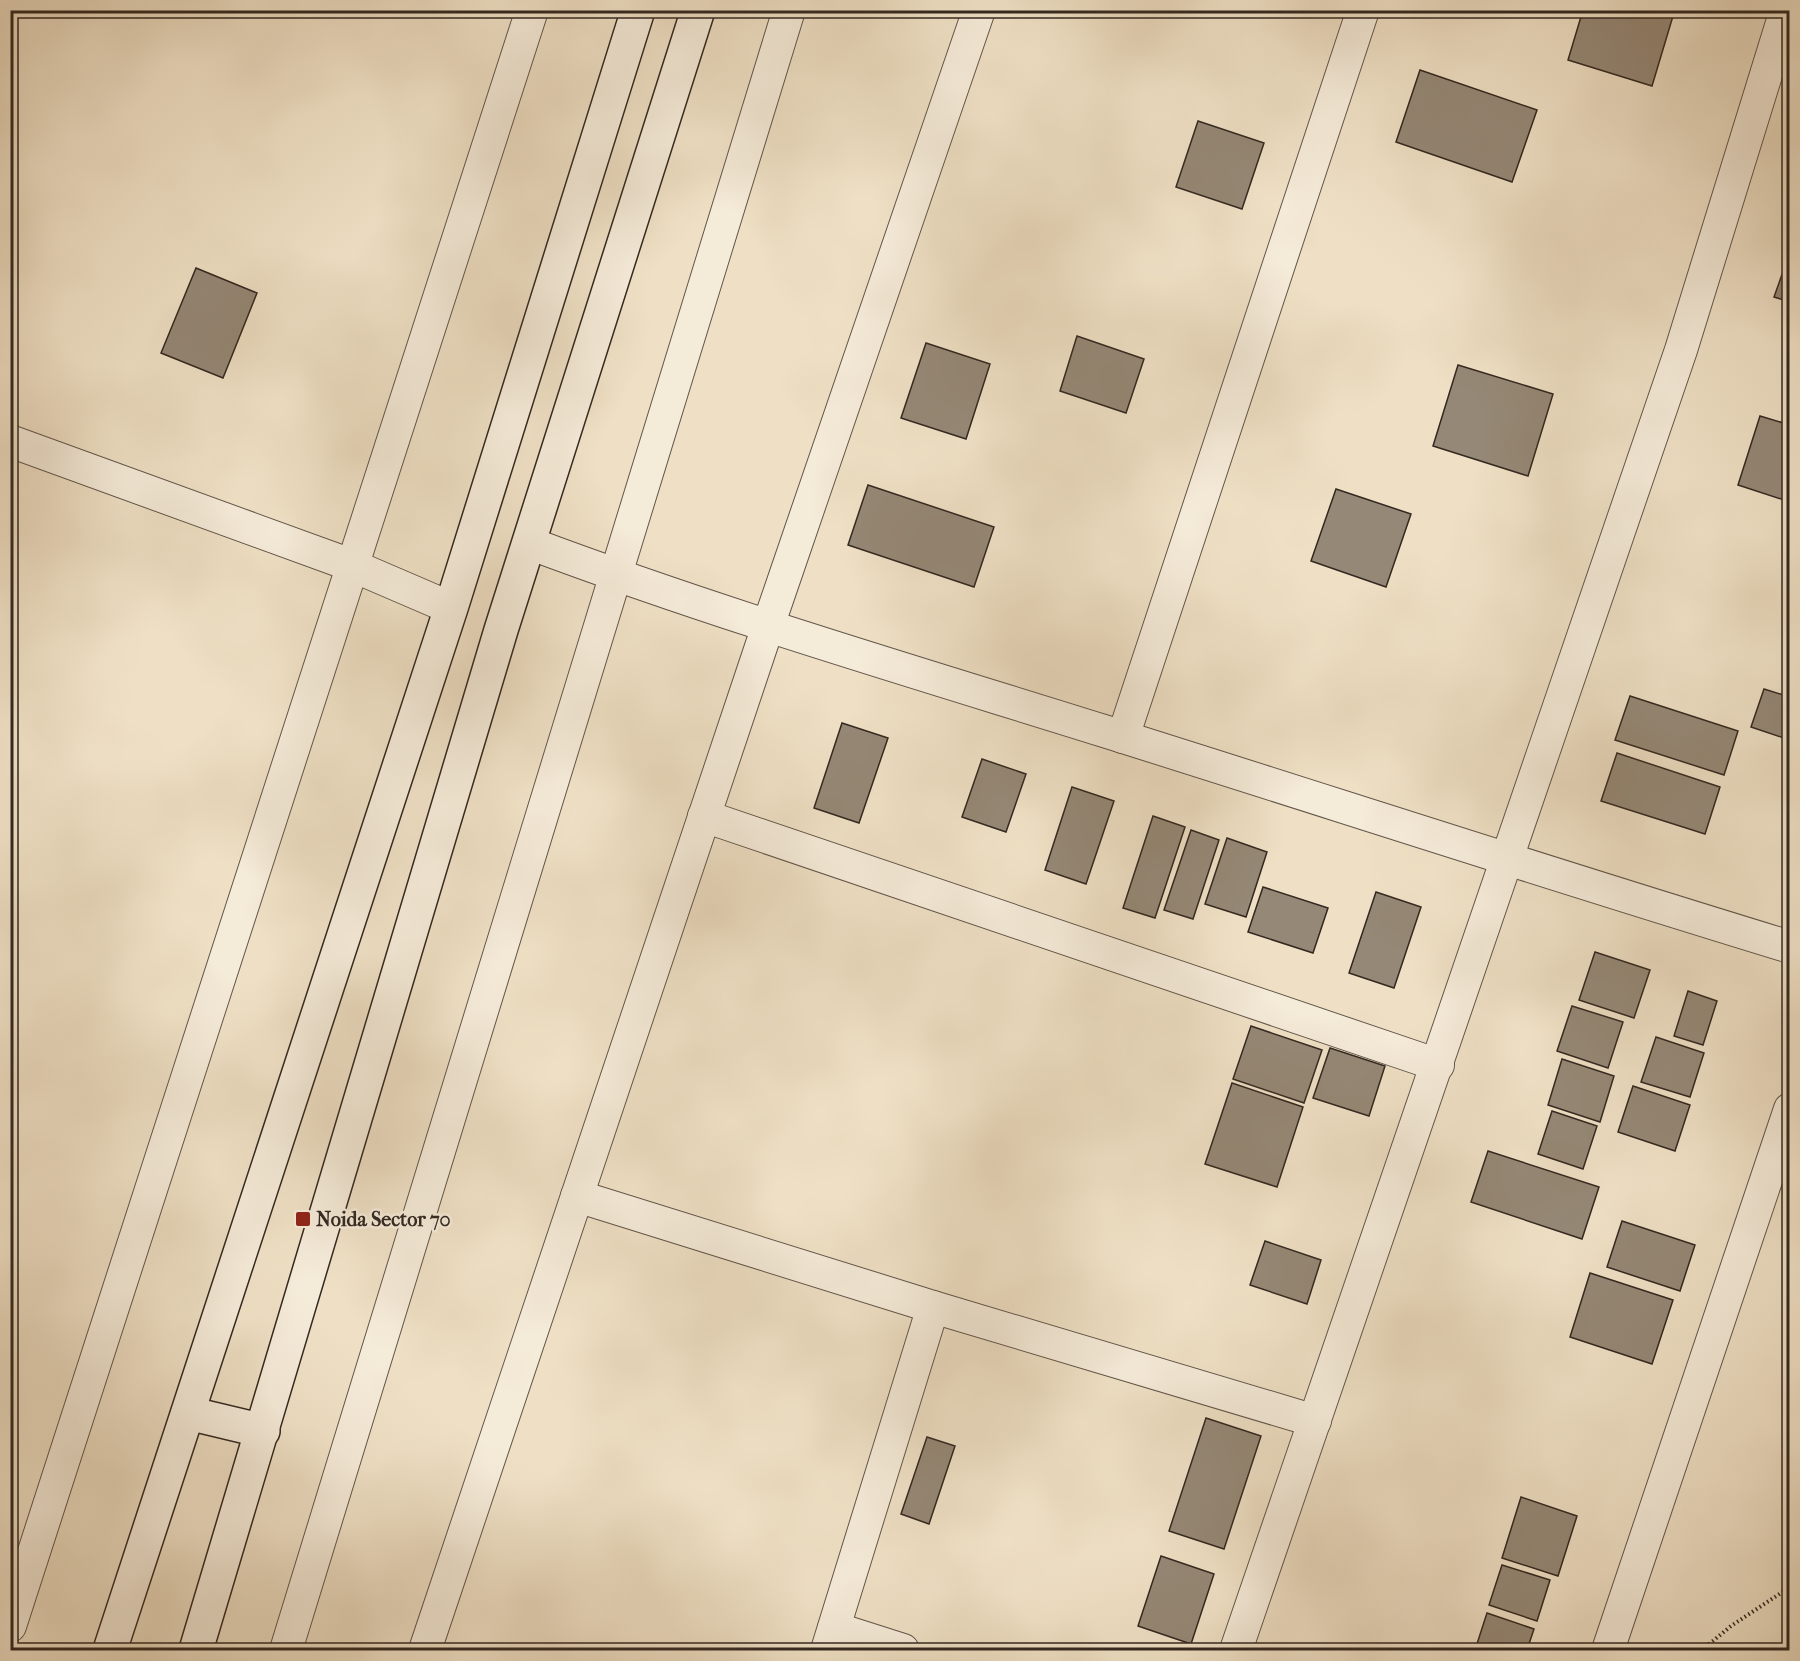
<svg xmlns="http://www.w3.org/2000/svg" width="1800" height="1661" font-family="'IM FELL French Canon',serif">
<style>
.building{fill:#958876;stroke:#332821;stroke-width:1.5}
.lines{fill:none;stroke-linecap:round;stroke-linejoin:round}
.street-casing{stroke:#62564a;stroke-width:34}
.secondary-casing{stroke:#332821;stroke-width:36}
.path{stroke:#332821;stroke-width:4;stroke-dasharray:1.5 3;stroke-linecap:butt}
.street{stroke:#f5ebd9;stroke-width:32}
.secondary{stroke:#f5ebd9;stroke-width:33}
.poi-dot{fill:#8f2418;stroke:#f5ebd9;stroke-width:2}
.labels{text-anchor:middle;dominant-baseline:central;stroke-width:5;stroke-linejoin:round;paint-order:stroke}
.poi-label{font-size:20px;font-weight:bold;fill:#332821;stroke:#f5ebd9;text-anchor:start}
</style>
<rect width="100%" height="100%" fill="#efe0c5"/>
<filter id="stains"><feTurbulence type="fractalNoise" baseFrequency=".00333" numOctaves="4"/><feColorMatrix values="0 0 0 0 .2 0 0 0 0 .09 0 0 0 0 .02 0 0 0 .5 -.17"/></filter>
<radialGradient id="worn" r=".72"><stop offset=".6" stop-color="#630" stop-opacity="0"/><stop offset="1" stop-color="#630" stop-opacity=".3"/></radialGradient>
<g class="building">
<path d="M 1583,10 L 1656,10 L 1673,16 L 1652,86 L 1568,60 Z"/>
<path d="M 1420,70 L 1537,110 L 1512,182 L 1396,142 Z"/>
<path d="M 1198,121 L 1264,143 L 1242,209 L 1176,187 Z"/>
<path d="M 1790,252 L 1790,302 L 1774,297 Z"/>
<path d="M 196,268 L 257,293 L 223,378 L 161,353 Z"/>
<path d="M 1077,336 L 1144,359 L 1126,413 L 1060,391 Z"/>
<path d="M 926,343 L 990,364 L 966,439 L 901,418 Z"/>
<path d="M 1458,365 L 1553,394 L 1528,476 L 1433,446 Z"/>
<path d="M 1760,416 L 1790,425 L 1790,502 L 1738,485 Z"/>
<path d="M 868,485 L 994,527 L 974,587 L 848,545 Z"/>
<path d="M 1336,489 L 1411,514 L 1386,587 L 1311,561 Z"/>
<path d="M 1764,689 L 1790,697 L 1790,740 L 1751,727 Z"/>
<path d="M 1630,696 L 1738,731 L 1724,775 L 1615,740 Z"/>
<path d="M 842,723 L 888,738 L 859,823 L 814,808 Z"/>
<path d="M 1617,753 L 1720,787 L 1705,834 L 1601,801 Z"/>
<path d="M 982,759 L 1026,774 L 1006,832 L 962,817 Z"/>
<path d="M 1072,787 L 1114,801 L 1086,884 L 1045,870 Z"/>
<path d="M 1153,816 L 1185,827 L 1155,918 L 1123,908 Z"/>
<path d="M 1191,830 L 1219,840 L 1193,919 L 1164,910 Z"/>
<path d="M 1227,838 L 1267,852 L 1246,917 L 1205,904 Z"/>
<path d="M 1263,887 L 1328,908 L 1313,953 L 1248,932 Z"/>
<path d="M 1376,892 L 1421,907 L 1394,988 L 1349,973 Z"/>
<path d="M 1595,952 L 1650,970 L 1634,1018 L 1579,1000 Z"/>
<path d="M 1688,991 L 1717,1001 L 1703,1045 L 1674,1036 Z"/>
<path d="M 1572,1006 L 1623,1022 L 1608,1068 L 1557,1051 Z"/>
<path d="M 1251,1026 L 1322,1050 L 1304,1103 L 1233,1079 Z"/>
<path d="M 1656,1037 L 1704,1053 L 1690,1097 L 1641,1082 Z"/>
<path d="M 1330,1048 L 1385,1066 L 1369,1116 L 1313,1098 Z"/>
<path d="M 1562,1059 L 1614,1076 L 1600,1122 L 1548,1105 Z"/>
<path d="M 1232,1083 L 1303,1107 L 1277,1187 L 1205,1164 Z"/>
<path d="M 1633,1086 L 1690,1105 L 1675,1151 L 1618,1132 Z"/>
<path d="M 1552,1111 L 1597,1126 L 1583,1169 L 1538,1154 Z"/>
<path d="M 1488,1151 L 1599,1187 L 1582,1239 L 1471,1202 Z"/>
<path d="M 1622,1221 L 1695,1245 L 1680,1291 L 1607,1267 Z"/>
<path d="M 1265,1241 L 1321,1260 L 1307,1304 L 1250,1285 Z"/>
<path d="M 1590,1273 L 1673,1300 L 1652,1364 L 1570,1337 Z"/>
<path d="M 1206,1418 L 1261,1436 L 1224,1549 L 1169,1531 Z"/>
<path d="M 927,1437 L 955,1446 L 929,1524 L 901,1514 Z"/>
<path d="M 1521,1497 L 1577,1516 L 1558,1576 L 1502,1558 Z"/>
<path d="M 1161,1556 L 1214,1574 L 1191,1644 L 1138,1626 Z"/>
<path d="M 1502,1565 L 1550,1580 L 1537,1621 L 1489,1605 Z"/>
<path d="M 1487,1613 L 1534,1629 L 1527,1650 L 1475,1650 Z"/>
</g>
<g class="lines">
<defs>
<g id="street">
<path d="M 10,441 L 351,565 L 451,608"/>
<path d="M 529,543 C 718,614 912,671 1104,731 C 1333,803 1560,877 1790,947"/>
<path d="M 1123,737 L 1363,10"/>
<path d="M 704,816 L 1438,1065"/>
<path d="M 577,1196 L 933,1307 L 1315,1421"/>
<path d="M 10,1626 L 532,10"/>
<path d="M 834,1628 L 903,1650"/>
<path d="M 286,1650 L 789,10"/>
<path d="M 425,1650 L 768,626 L 979,10"/>
<path d="M 827,1650 L 933,1307"/>
<path d="M 1236,1650 L 1681,350 L 1786,10"/>
<path d="M 1608,1650 L 1790,1109"/>
</g>
<g id="secondary">
<path d="M 188,1413 L 263,1431"/>
<path d="M 110,1650 L 451,608 L 638,10"/>
<path d="M 196,1650 L 501,630 L 698,10"/>
</g>
</defs>
<use href="#street" class="street-casing"/>
<use href="#secondary" class="secondary-casing"/>
<path class="path" d="M 1702,1650 L 1731,1626 L 1790,1587"/>
<use href="#street" class="street"/>
<use href="#secondary" class="secondary"/>
</g>
<rect class="poi-dot" x="295" y="1211" width="16" height="16" rx="3"/>
<g class="labels">
<g class="poi-label">
<text x="316" y="1219">Noida Sector 70</text>
</g>
</g>
<rect width="1800" height="1661" fill="none" stroke="#efe0c5" stroke-width="36"/>
<rect x="12" y="12" width="1776" height="1637" fill="none" stroke="#332821" stroke-width="3"/>
<rect x="18" y="18" width="1764" height="1625" fill="none" stroke="#332821" stroke-width="1.5"/>
<rect width="100%" height="100%" filter="url(#stains)"/>
<rect width="100%" height="100%" fill="url(#worn)"/>
</svg>
